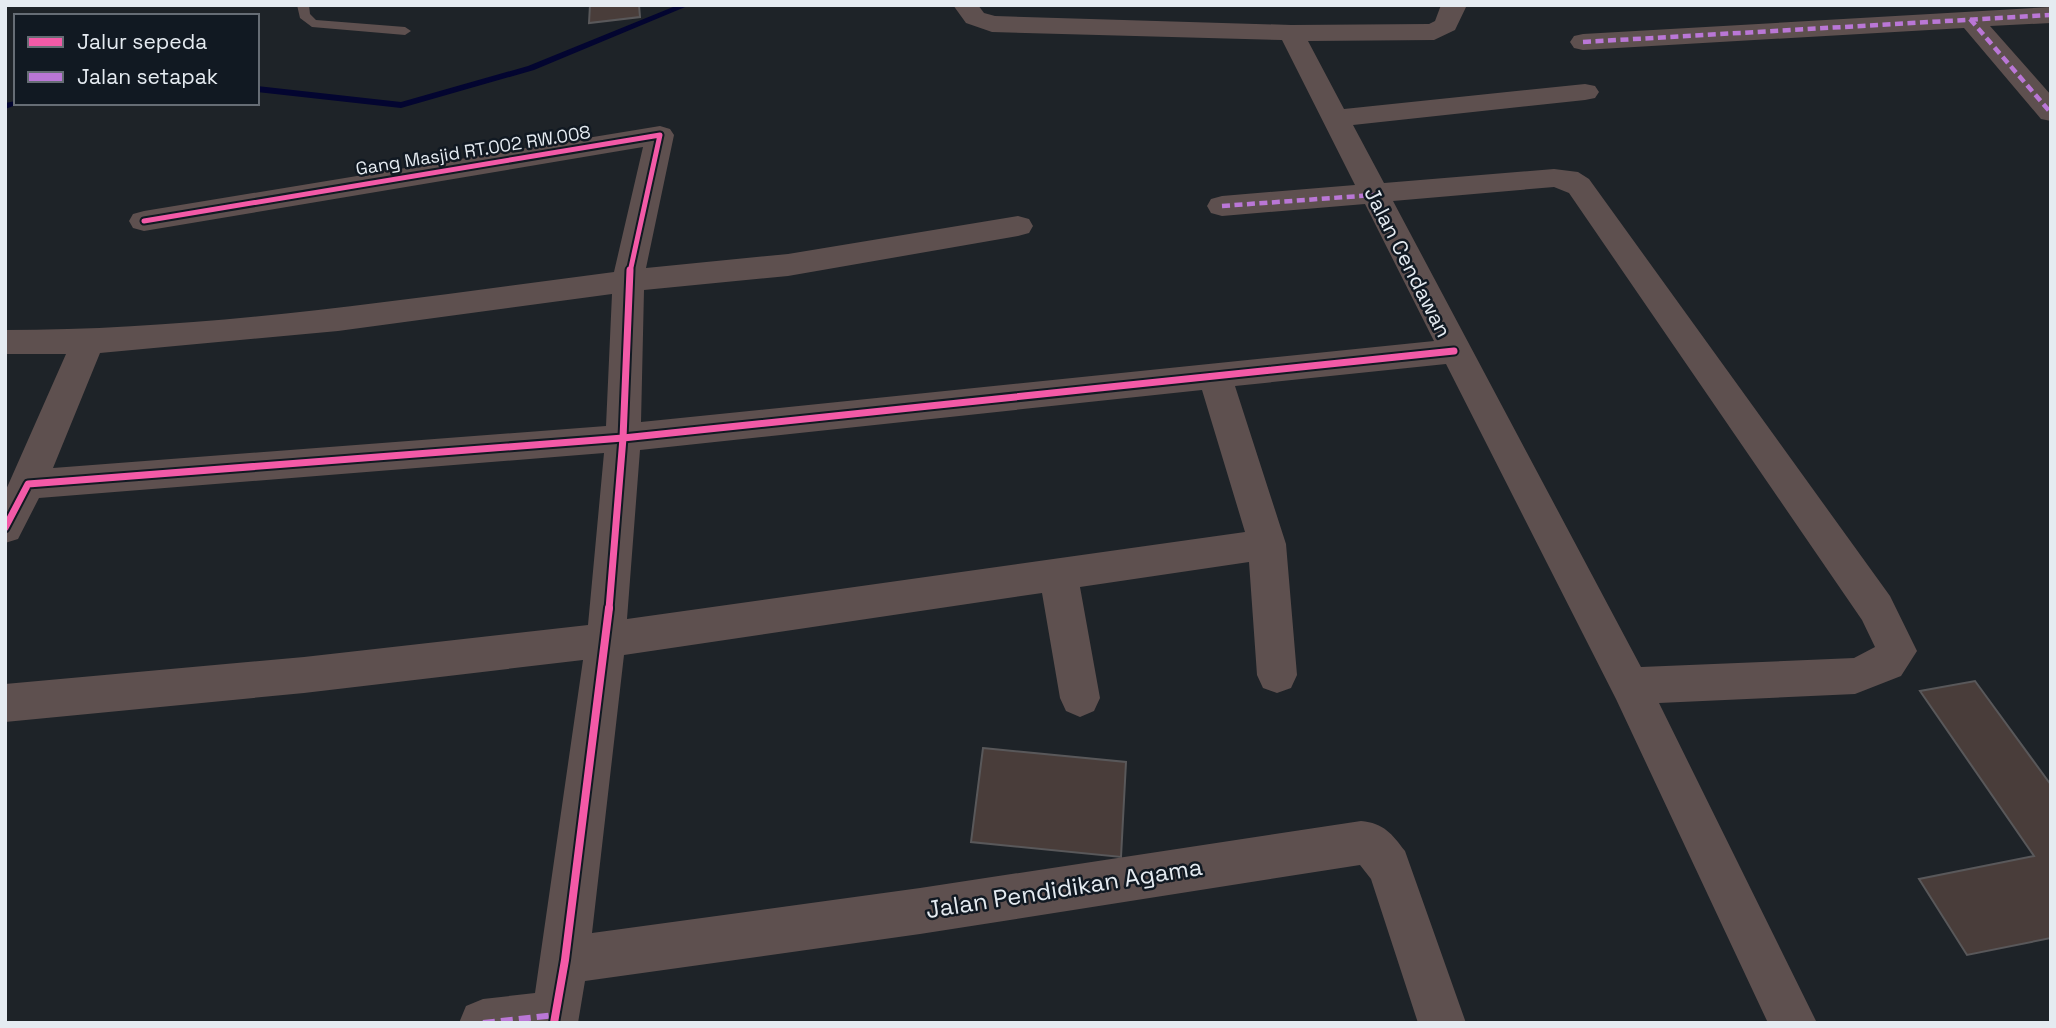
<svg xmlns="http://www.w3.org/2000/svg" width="2056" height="1028" font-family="'Space Grotesk',sans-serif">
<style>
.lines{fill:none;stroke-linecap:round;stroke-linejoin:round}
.stream{fill:#030530;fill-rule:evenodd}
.building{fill:#493d3a;stroke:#59585a;stroke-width:2}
.lane{fill:#5e504f;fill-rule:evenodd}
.street{fill:#5e504f;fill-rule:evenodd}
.quiet-far1{stroke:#ba77d6;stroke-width:4.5;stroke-dasharray:8 4.5;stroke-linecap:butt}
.quiet{stroke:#ba77d6;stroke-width:6;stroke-dasharray:12 6;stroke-linecap:butt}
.cycleway-far2-casing{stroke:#111922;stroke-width:9}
.cycleway-far1-casing{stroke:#111922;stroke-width:11}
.cycleway-casing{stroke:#111922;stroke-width:12}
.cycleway-far2{stroke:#f35aa7;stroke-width:5}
.cycleway-far1{stroke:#f35aa7;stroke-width:7}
.cycleway{stroke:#f35aa7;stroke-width:8}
.labels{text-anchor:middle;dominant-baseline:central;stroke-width:5;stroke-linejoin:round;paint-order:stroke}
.far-street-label{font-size:18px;fill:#e5ebf1;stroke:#111922}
.street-label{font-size:21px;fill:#e5ebf1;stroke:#111922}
.near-street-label{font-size:24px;fill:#e5ebf1;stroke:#111922}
</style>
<rect width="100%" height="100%" fill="#1e2328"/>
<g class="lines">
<g class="stream">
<path d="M 678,5 L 690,5 L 534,70 L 401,108 L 257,92 L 257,86 L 401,102 L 528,66 Z"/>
<path d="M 16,101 L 16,103 L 22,103 L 5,109 L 5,103 Z"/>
</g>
</g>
<g class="building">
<path d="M 590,5 L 639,5 L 640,17 L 589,23 Z"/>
<path d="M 1975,681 L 2051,785 L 2051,938 L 1967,955 L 1919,879 L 2034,856 L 1920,691 Z"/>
<path d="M 983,748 L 1126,762 L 1121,857 L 971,842 Z"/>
</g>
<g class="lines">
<path class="lane" d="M 297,5 L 309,5 L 310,14 L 316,20 L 405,27 L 411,31 L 405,35 L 312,27 L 300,18 Z"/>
<g class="street">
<path d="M 953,5 L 978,5 L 984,13 L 995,16 L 1291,25 L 1429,24 L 1435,21 L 1441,5 L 1467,5 L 1455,30 L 1434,40 L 1308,41 L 1344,109 L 1585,84 L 1595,86 L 1599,92 L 1595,98 L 1585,100 L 1353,125 L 1384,183 L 1554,169 L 1578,172 L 1589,179 L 1890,596 L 1917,651 L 1901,676 L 1855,694 L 1659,703 L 1817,1023 L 1768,1023 L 1616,699 L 1446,364 L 1235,386 L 1286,544 L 1297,675 L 1291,688 L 1277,693 L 1263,688 L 1257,675 L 1249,562 L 1080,587 L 1100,698 L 1094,711 L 1080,717 L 1066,711 L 1060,698 L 1042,593 L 624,655 L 592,933 L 920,888 L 1361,821 C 1384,823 1392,834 1405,851 L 1466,1023 L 1418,1023 L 1371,879 L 1360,865 L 920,934 L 585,981 L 578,1023 L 459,1023 L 466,1006 L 483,999 L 535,993 L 583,660 L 304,693 L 5,722 L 5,684 L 304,657 L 588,625 L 604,453 L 39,498 L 18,539 L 5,543 L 5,492 L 66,354 L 5,354 L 5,330 C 209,330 413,298 614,272 L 643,147 L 144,231 L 133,228 L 129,221 L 133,214 L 144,211 L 660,126 L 670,129 L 674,135 L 646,268 L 788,254 L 1018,216 L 1029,219 L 1033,226 L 1029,233 L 1018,236 L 788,276 L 644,290 L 641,422 L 1434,341 L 1365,204 L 1222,216 L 1211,213 L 1207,206 L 1211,199 L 1222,196 L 1355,185 L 1282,40 L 992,32 L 966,23 ZM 1554,187 L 1569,193 L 1862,620 L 1875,647 L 1854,658 L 1641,667 L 1393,201 ZM 612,294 L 606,426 L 53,468 L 100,353 L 338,331 ZM 1202,390 L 1245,532 L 627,619 L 640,450 Z"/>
<path d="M 2051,7 L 2051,23 L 1990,26 L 2051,95 L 2051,121 L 2041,119 L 1964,28 L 1583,50 L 1574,48 L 1570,42 L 1574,36 L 1583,34 Z"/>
</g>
<g class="quiet-far1">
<path d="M 1970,19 L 2051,113"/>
<path d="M 1583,42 L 2051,15"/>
<path d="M 1222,206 L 1374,195"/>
</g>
<path class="quiet" d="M 483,1023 L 555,1015"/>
<defs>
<path id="cycleway-far2" d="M 144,221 L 660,135 L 630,272"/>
<g id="cycleway-far1">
<path d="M 5,528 L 28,484 L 623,438 L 1454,351"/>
<path d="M 609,609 L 623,438 L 630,270"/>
</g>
<path id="cycleway" d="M 554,1023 L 565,960 L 609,608"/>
</defs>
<use href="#cycleway-far2" class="cycleway-far2-casing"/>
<use href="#cycleway-far1" class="cycleway-far1-casing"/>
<use href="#cycleway" class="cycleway-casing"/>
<use href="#cycleway-far2" class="cycleway-far2"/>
<use href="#cycleway-far1" class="cycleway-far1"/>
<use href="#cycleway" class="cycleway"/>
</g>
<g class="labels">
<g class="far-street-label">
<text transform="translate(473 150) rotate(-9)">Gang Masjid RT.002 RW.008</text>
</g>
<g class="street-label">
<text transform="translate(1408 262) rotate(63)">Jalan Cendawan</text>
</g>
<g class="near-street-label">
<text transform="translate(1064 888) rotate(-9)">Jalan Pendidikan Agama</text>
</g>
</g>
<rect width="2056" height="1028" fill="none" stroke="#e5ebf1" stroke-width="14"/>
<rect x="14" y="14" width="245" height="91" fill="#111922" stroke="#666d75" stroke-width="2"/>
<rect x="28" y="37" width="35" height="10" fill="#f35aa7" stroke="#666d75" stroke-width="2"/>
<text x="77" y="49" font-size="21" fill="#e5ebf1">Jalur sepeda</text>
<rect x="28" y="72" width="35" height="10" fill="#ba77d6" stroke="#666d75" stroke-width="2"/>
<text x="77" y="84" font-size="21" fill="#e5ebf1">Jalan setapak</text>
</svg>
